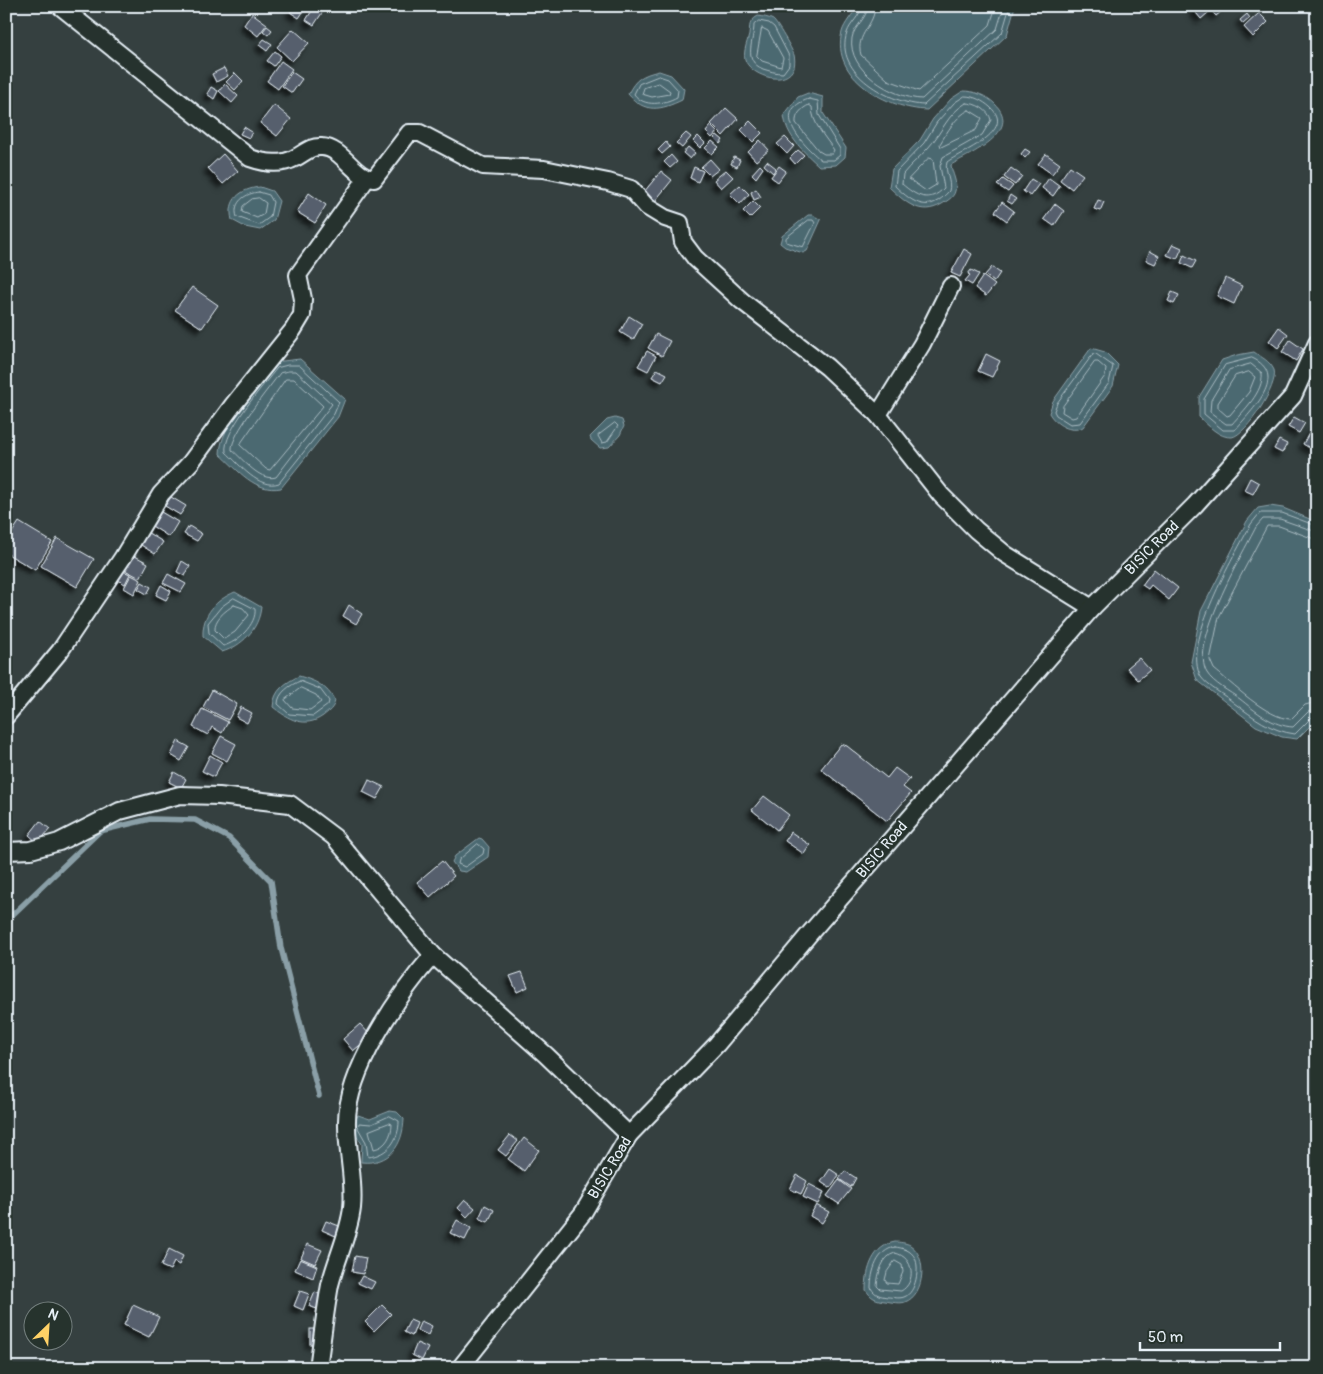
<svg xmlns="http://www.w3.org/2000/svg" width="1323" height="1374" font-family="Pangolin,sans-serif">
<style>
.water{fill:#4b6971;stroke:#8a9fa7}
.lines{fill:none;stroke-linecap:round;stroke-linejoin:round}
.shore{stroke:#a9bbc2;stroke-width:1}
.stream{stroke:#8a9fa7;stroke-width:5.5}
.building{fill:#575f6d;stroke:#e8f1f8;filter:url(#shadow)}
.minor-casing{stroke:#e8f1f8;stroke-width:20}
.minor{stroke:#26332d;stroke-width:16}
.labels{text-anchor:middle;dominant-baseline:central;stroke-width:4.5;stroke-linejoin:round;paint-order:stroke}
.street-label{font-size:15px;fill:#e8f1f8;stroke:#26332d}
</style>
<defs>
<filter id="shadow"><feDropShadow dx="-4.5" dy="4.5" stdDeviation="2.5" flood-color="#0009"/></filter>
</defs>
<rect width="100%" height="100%" fill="#354040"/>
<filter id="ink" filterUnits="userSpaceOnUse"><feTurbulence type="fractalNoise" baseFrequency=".02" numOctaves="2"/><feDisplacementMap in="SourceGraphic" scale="10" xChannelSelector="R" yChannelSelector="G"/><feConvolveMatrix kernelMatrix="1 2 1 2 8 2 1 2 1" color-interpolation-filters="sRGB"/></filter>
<g filter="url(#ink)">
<g class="water">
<path d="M 858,6 L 1015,6 L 1007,35 L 927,110 C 888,109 830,78 842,32 C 844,24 853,14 858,6 Z"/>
<path d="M 758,16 C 763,17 768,17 773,20 C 777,23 792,49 794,55 C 795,59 795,63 794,67 C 787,87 754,77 746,62 C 742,54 747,43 749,35 C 750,26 748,22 758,16 Z"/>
<path d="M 659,71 L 671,75 L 684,89 L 682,100 C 661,110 645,114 628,94 C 635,79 642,75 659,71 Z"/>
<path d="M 963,91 C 975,91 987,96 995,104 C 1023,132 969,154 951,165 C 952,174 958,182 955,191 C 954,197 947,201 942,204 C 920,217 905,202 889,187 L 892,169 L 920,140 L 933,119 L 951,99 Z"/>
<path d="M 808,93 L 823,97 L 823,113 L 846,148 L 845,157 L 836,165 L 819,166 C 804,152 786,136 784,115 L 798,97 Z"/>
<path d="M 260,187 L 272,191 L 279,201 L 274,220 L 260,230 L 245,227 L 232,220 C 227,200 240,189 260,187 Z"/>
<path d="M 808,215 L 813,215 L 821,220 L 807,251 L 803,253 L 785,247 L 780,243 L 782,236 Z"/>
<path d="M 1091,348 L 1105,352 L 1118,365 L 1113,386 L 1083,427 C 1071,434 1055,424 1049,413 L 1053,401 Z"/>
<path d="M 1254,352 C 1261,357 1270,361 1274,370 C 1279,385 1246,435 1232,437 C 1219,438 1208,425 1199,417 L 1199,397 L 1222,360 L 1237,355 Z"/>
<path d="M 300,359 L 345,399 L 338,417 L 281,488 C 255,493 238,470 220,454 C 220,426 257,386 274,362 Z"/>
<path d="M 615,418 L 622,420 L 624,426 L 620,435 L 609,447 L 600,448 L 591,440 L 590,437 L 607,420 Z"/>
<path d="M 1270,506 L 1283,508 L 1317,522 L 1317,719 L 1297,739 L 1282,737 L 1256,726 L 1197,680 L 1191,662 L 1201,611 L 1247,521 L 1258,508 Z"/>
<path d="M 235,592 L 261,607 C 259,629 242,646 222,652 L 203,636 C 202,614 216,600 235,592 Z"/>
<path d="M 299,676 C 316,681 327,686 335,701 C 333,709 329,711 323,716 C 305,729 288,719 273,707 C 274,690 285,683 299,676 Z"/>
<path d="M 479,838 L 482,839 L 489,847 L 488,857 L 466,872 L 459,871 L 452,862 L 455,856 Z"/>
<path d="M 390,1111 L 397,1112 L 404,1119 C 403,1145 390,1165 361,1162 L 362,1144 L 352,1128 L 358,1115 L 370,1119 Z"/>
<path d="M 895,1242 C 899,1242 907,1243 910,1245 C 928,1256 925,1295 905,1302 C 900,1304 891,1302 885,1301 C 876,1300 871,1298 866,1290 C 866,1269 873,1246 895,1242 Z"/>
</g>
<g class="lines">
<g class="shore">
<path d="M 862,6 C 860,17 850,23 847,33 C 833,73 891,104 924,105 L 1002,33 L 1010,6"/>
<path d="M 868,6 C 867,19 854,26 852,38 C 847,70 892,98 922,99 L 997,29 L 1004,6"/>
<path d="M 875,6 C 875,26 855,34 861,55 L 888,80 L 919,91 L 990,25 L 996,6"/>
<path d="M 759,21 L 769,23 L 774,27 L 789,56 L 789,65 L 783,73 C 775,73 770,71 763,69 C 742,60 754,42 754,25 Z"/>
<path d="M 762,28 L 768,31 L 783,58 L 781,67 L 762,61 L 757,56 Z"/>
<path d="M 659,76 L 668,79 L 678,90 L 677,97 C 664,104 644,108 634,94 L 639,84 Z"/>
<path d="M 659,83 L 670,91 L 669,94 L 652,97 L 642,94 L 644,88 Z"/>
<path d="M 965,96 C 974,96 983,101 990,107 C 1018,131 960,152 947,162 C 944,172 952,181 949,191 C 929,214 914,204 895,186 L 897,171 L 924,143 L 937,122 L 954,103 Z"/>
<path d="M 809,99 L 818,101 L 819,115 L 840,149 L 840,155 L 834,160 L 821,160 C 803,145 769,111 809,99 Z"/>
<path d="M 966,103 C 976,103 989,110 991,120 L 982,135 L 943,157 L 940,166 L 944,188 C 929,204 916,196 902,184 L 903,174 C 910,165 920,157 928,148 C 942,133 947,114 966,103 Z"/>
<path d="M 809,105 L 812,107 C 812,123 825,137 834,150 L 832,154 L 824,154 L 819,151 L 796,123 C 795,115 802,108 809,105 Z"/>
<path d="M 969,110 L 982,118 L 976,130 L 941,147 L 940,144 C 947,132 956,116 969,110 Z"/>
<path d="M 929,158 L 933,159 L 936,185 L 926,191 L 909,179 Z"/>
<path d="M 259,192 L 269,195 L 273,202 L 270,217 L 259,225 L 237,217 C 232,202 246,193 259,192 Z"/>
<path d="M 259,198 L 266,203 L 264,214 L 257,218 L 242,212 L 243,206 L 252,199 Z"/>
<path d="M 809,220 L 813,220 L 815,223 L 803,247 L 786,242 L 786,238 Z"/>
<path d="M 1096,354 L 1113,366 L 1109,383 L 1080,423 L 1070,424 L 1056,415 L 1054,411 L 1057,403 L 1093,354 Z"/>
<path d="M 1252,358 C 1290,375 1251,411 1235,430 L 1223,430 L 1204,414 L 1204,399 L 1225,365 Z"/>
<path d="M 1095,362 L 1098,362 L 1106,369 L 1105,376 L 1076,417 L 1072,418 L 1062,412 L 1063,406 Z"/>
<path d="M 1251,364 L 1262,373 C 1264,392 1243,411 1232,424 L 1226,424 L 1210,412 L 1211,400 L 1229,370 Z"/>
<path d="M 288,365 L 299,365 L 339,402 L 334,414 L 279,483 C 259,490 240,465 226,452 C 222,432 264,385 277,368 Z"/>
<path d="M 289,371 L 296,371 L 332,404 L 276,477 C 260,482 243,459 232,450 C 230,435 270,387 280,373 Z"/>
<path d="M 1249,372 L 1255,377 L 1249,392 L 1230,415 L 1227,416 L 1218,408 L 1218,403 L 1235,376 Z"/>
<path d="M 286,379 L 294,379 L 323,406 L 270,470 L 266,469 L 240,445 Z"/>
<path d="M 615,423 L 618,426 L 607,442 L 602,443 L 598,436 Z"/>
<path d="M 1317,526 L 1282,513 L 1260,513 L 1251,524 C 1235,555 1181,644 1201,677 C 1208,687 1225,695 1234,703 C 1253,717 1271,731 1295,734 L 1312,717 L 1317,716"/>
<path d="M 1317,532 L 1280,519 L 1263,519 L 1256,527 C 1242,555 1189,645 1207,673 C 1213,683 1230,692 1240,699 C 1255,711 1273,726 1293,727 L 1308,712 L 1317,709"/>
<path d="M 1317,540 L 1279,526 L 1267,526 L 1219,617 L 1210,660 L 1214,669 C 1231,683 1268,719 1291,719 L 1305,705 L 1317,702"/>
<path d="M 234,598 L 255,609 C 257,624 237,643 223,646 L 209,633 L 208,623 L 221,607 Z"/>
<path d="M 234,605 L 243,608 L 249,615 L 235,632 L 224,639 L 215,630 C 214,619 225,611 234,605 Z"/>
<path d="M 300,681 L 320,689 L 329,701 L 328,705 L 313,716 L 289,714 L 278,704 C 278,693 290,685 300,681 Z"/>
<path d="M 301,688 L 316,695 L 321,702 L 310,710 L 292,708 L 285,700 Z"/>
<path d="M 478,844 L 484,849 L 483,854 L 465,867 L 458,864 L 459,860 Z"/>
<path d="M 390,1116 L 399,1121 C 399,1140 388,1155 368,1157 L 366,1142 L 358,1128 L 359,1123 L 371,1124 Z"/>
<path d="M 389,1123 L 392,1124 C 392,1135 386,1147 374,1149 L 369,1131 Z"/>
<path d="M 895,1247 C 903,1248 911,1250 915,1258 C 920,1268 916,1293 904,1297 C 899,1299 892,1297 888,1297 C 880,1296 875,1295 871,1288 C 871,1272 877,1250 895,1247 Z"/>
<path d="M 895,1253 C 915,1257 916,1283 901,1291 L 880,1289 L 877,1286 C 878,1274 882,1256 895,1253 Z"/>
<path d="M 895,1261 L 902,1265 L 903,1272 L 898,1284 L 887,1283 L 885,1280 L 887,1272 Z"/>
</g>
<path class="stream" d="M 6,921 L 100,831 L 150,819 L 195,820 L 229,838 L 271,881 L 281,948 L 319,1096"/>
</g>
<g class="building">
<path d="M 294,6 L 307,6 L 299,18 L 290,12 Z"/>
<path d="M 315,6 L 324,10 L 314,25 L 306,20 Z"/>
<path d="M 1197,6 L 1204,6 L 1209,12 L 1201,19 L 1193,9 Z"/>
<path d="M 1213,6 L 1218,6 L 1222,11 L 1216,16 L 1210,9 Z"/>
<path d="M 252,13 L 267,24 L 258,36 L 244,25 Z"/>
<path d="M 1259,13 L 1268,22 L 1253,37 L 1244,27 Z"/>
<path d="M 1247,14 L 1250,18 L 1243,24 L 1240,20 Z"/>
<path d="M 267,26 L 272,30 L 268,35 L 263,31 Z"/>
<path d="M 293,29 L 309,43 L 292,61 L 277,47 Z"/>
<path d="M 264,39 L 272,44 L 267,51 L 259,45 Z"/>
<path d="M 275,51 L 281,56 L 274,66 L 267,61 Z"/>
<path d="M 281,61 L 292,69 L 278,89 L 267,81 Z"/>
<path d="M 224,68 L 228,76 L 216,82 L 212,74 Z"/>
<path d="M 292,72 L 302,79 L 292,93 L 282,86 Z"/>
<path d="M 235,73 L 243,81 L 235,90 L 226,82 Z"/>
<path d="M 225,84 L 238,96 L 232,103 L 219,91 Z"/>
<path d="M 211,87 L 218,91 L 214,99 L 207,94 Z"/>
<path d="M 274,105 L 291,119 L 277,136 L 260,123 Z"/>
<path d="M 726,108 L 738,119 L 723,136 L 711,124 Z"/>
<path d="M 750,121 L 762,133 L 753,142 L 741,130 Z"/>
<path d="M 711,126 L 717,132 L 712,138 L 706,132 Z"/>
<path d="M 244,127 L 252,132 L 249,138 L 240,134 Z"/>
<path d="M 686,133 L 691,137 L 682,148 L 676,143 Z"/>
<path d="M 717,135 L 723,140 L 720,144 L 714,138 Z"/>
<path d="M 698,136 L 705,143 L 700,148 L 693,141 Z"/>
<path d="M 785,137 L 794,146 L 787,154 L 777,144 Z"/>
<path d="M 760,140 L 769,150 L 756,161 L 748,152 Z"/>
<path d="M 712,141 L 719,147 L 712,154 L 705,148 Z"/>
<path d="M 666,142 L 670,147 L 662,154 L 658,150 Z"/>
<path d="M 688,147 L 695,153 L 690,159 L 683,153 Z"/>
<path d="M 1025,149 L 1030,152 L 1025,158 L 1021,154 Z"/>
<path d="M 798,150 L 804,155 L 795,164 L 790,158 Z"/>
<path d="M 223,154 L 238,171 L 223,184 L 208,168 Z"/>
<path d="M 1046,154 L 1060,164 L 1052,174 L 1038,164 Z"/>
<path d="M 671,155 L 677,162 L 670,168 L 664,162 Z"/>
<path d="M 734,157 L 740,160 L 737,167 L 731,164 Z"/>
<path d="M 710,159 L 719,169 L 710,176 L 701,167 Z"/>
<path d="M 767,161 L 776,168 L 773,173 L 764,165 Z"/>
<path d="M 760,165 L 763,168 L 756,178 L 752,174 Z"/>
<path d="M 779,166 L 786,171 L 778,182 L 771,177 Z"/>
<path d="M 1070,166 L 1083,175 L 1072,189 L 1060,180 Z"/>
<path d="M 694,167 L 703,171 L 698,182 L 690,178 Z"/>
<path d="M 1011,168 L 1022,176 L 1015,185 L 1004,177 Z"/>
<path d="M 726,170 L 733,177 L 721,188 L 714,180 Z"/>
<path d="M 661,171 L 672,180 L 655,201 L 644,192 Z"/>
<path d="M 1049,178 L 1060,186 L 1053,196 L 1042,188 Z"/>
<path d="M 1003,179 L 1013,186 L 1008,192 L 997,185 Z"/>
<path d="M 1031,179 L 1039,184 L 1030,196 L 1023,191 Z"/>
<path d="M 740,185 L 749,194 L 740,204 L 730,194 Z"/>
<path d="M 756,189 L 761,197 L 754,200 L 751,192 Z"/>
<path d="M 309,193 L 326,205 L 315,223 L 297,212 Z"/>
<path d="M 1010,195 L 1016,199 L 1012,204 L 1007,201 Z"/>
<path d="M 1098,200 L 1104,202 L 1100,211 L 1094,209 Z"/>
<path d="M 753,201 L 760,208 L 750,218 L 743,211 Z"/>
<path d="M 1002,202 L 1014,211 L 1007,221 L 995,212 Z"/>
<path d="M 1055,204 L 1064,211 L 1054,226 L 1044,219 Z"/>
<path d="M 1173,244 L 1182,248 L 1177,259 L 1167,255 Z"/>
<path d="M 964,249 L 972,254 L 960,277 L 951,273 Z"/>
<path d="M 1150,251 L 1159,256 L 1155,264 L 1146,260 Z"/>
<path d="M 1184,255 L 1196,261 L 1192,268 L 1181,263 Z"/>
<path d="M 992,267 L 1000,273 L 994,282 L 985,275 Z"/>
<path d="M 971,270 L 979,274 L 972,285 L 965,281 L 970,275 L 968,274 Z"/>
<path d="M 983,276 L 995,285 L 986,296 L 975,288 Z"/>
<path d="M 1225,278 L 1242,286 L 1234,304 L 1217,296 Z"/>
<path d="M 192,287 L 218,305 L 202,328 L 175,310 Z"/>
<path d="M 1172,292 L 1179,295 L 1174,304 L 1168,301 Z"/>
<path d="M 629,316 L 642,324 L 633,340 L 620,332 Z"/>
<path d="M 1279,327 L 1288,334 L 1278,348 L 1269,341 Z"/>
<path d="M 656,334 L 670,341 L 662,356 L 648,348 Z"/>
<path d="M 1290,340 L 1303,349 L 1296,361 L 1282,352 Z"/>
<path d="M 647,351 L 656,356 L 648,371 L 638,366 Z"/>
<path d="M 986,354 L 1000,361 L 992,377 L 978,371 Z"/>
<path d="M 657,369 L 667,374 L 662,382 L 652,377 Z"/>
<path d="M 1294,417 L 1305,423 L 1299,433 L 1288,427 Z"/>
<path d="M 1312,428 L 1317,431 L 1315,451 L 1303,444 Z"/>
<path d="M 1279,440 L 1287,444 L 1282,453 L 1274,449 Z"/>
<path d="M 1250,478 L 1259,483 L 1253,494 L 1244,490 Z"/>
<path d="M 171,497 L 186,506 L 180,515 L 165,506 Z"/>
<path d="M 161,512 L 178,522 L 169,537 L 152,526 Z"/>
<path d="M 19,522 L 52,542 L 35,570 L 6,553 L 6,542 Z"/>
<path d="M 189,526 L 202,534 L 197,541 L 184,534 Z"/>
<path d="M 145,531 L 163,542 L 155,554 L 138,543 Z"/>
<path d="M 57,538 L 94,559 L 77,587 L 41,566 Z"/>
<path d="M 133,555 L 148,563 L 140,578 L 125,570 Z"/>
<path d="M 182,561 L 190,566 L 185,576 L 177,572 Z"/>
<path d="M 1154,569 L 1178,588 L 1169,600 L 1151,585 L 1148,589 L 1142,585 Z"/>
<path d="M 123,571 L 130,574 L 125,584 L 118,580 Z"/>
<path d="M 168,574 L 186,584 L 181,592 L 163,583 Z"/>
<path d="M 131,575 L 141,580 L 134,594 L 124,588 Z"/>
<path d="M 142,582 L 151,587 L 147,594 L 138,589 Z"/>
<path d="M 161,585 L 171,591 L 166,600 L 156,595 Z"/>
<path d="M 349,605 L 362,614 L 356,624 L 343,616 Z"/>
<path d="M 1139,658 L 1150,670 L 1138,680 L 1127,668 Z"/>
<path d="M 212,690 L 237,704 L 228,720 L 203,707 Z"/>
<path d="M 241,707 L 252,713 L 247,723 L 236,717 Z"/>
<path d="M 202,709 L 228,722 L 222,733 L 212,727 L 208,735 L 193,727 Z"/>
<path d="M 221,736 L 236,744 L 227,761 L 212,753 Z"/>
<path d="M 178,741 L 189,747 L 181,761 L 171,755 Z"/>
<path d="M 841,744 L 847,746 L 887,778 L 895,768 L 910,779 L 903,787 L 911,793 L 887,821 L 821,769 Z"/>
<path d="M 210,755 L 222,762 L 214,777 L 202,771 Z"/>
<path d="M 174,772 L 186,779 L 181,788 L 169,782 Z"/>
<path d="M 369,780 L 384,787 L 377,799 L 363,792 Z"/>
<path d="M 764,796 L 789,815 L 777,830 L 752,810 Z"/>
<path d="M 40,821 L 50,829 L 38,843 L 29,835 Z"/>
<path d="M 791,832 L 810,845 L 804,854 L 785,841 Z"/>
<path d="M 442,861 L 454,876 L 430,897 L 417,882 Z"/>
<path d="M 522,972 L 528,987 L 517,992 L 510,976 Z"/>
<path d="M 360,1024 L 371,1036 L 353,1051 L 343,1039 Z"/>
<path d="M 510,1135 L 518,1141 L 506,1156 L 498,1150 Z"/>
<path d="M 524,1138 L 539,1150 L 524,1171 L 508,1159 Z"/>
<path d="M 830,1169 L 839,1175 L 830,1188 L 821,1182 Z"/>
<path d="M 845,1171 L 856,1178 L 851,1187 L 839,1179 Z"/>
<path d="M 797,1175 L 807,1181 L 801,1194 L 790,1189 Z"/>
<path d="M 839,1180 L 851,1189 L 839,1204 L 827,1196 Z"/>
<path d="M 809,1184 L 824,1192 L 818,1204 L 803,1197 Z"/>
<path d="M 465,1200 L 475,1208 L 467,1217 L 458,1208 Z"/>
<path d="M 485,1205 L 494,1210 L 488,1222 L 479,1218 Z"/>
<path d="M 816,1205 L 829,1212 L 822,1223 L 810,1216 Z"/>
<path d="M 457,1220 L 471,1228 L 465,1240 L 450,1233 Z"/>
<path d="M 326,1221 L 342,1227 L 338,1237 L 322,1230 Z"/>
<path d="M 307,1244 L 322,1250 L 315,1264 L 301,1258 Z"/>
<path d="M 169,1249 L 183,1256 L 179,1265 L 174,1262 L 170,1270 L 161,1266 Z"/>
<path d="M 355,1256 L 366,1258 L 363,1274 L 352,1272 Z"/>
<path d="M 300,1259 L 317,1266 L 313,1278 L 295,1270 Z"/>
<path d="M 362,1276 L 375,1282 L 371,1289 L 358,1283 Z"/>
<path d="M 300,1291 L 309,1294 L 303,1310 L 294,1306 Z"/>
<path d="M 315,1292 L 327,1297 L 322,1311 L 309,1306 Z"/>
<path d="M 133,1305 L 159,1317 L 149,1337 L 124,1325 Z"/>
<path d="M 382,1305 L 391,1314 L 374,1331 L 365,1322 Z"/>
<path d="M 410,1320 L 417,1323 L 412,1336 L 404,1332 Z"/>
<path d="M 421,1321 L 432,1326 L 428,1335 L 417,1330 Z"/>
<rect x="310" y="1329" width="6" height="15"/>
<path d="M 417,1343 L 428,1348 L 422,1360 L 412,1355 Z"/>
<path d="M 339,1359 L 351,1368 L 333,1368 Z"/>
<path d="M 414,1361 L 418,1368 L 404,1368 Z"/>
</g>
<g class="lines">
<defs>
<g id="minor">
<path d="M 60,6 L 250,158 C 264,163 280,166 295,158 C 305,153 310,146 322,147 C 343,148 354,178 374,179 L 409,133 L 420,133 L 483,166 L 544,169 L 608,182 L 631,189 L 647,207 L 665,218 L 680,223 L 683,242 L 695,258 L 742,301 L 827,367 L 878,415 L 941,495 L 976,530 L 1005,554 L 1092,608"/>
<path d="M 878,415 L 922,344 L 951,286"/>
<path d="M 6,716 L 60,651 L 123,557 L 161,494 L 191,462 L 233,405 L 293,330 L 302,315 L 303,299 L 298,275 L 367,178"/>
<path d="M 6,851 L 31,850 L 59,842 L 120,811 L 180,795 L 219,796 L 290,804 L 334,837 L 433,955 L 546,1055 L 629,1135"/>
<path d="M 318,1368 C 322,1340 325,1312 330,1285 C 336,1260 349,1234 352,1208 C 355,1181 347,1152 347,1125 C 345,1072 399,994 433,955"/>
<path d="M 460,1368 L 583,1213 L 629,1135 L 717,1044 L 811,932 L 1092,608 L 1195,505 L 1293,396 L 1317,343"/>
</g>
</defs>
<use href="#minor" class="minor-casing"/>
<use href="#minor" class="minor"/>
</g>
</g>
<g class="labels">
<g class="street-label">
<text transform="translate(1152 548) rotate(-45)">BISIC Road</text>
<text transform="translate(882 850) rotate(-49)">BISIC Road</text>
<text transform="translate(610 1168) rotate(-59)">BISIC Road</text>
</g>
</g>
<rect width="1323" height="1374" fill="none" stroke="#26332d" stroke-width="25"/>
<rect x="12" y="12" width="1298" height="1349" fill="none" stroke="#e8f1f8" stroke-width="2" filter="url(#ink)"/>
<g transform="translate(48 1326) rotate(25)"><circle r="24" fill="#26332d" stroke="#747f7e"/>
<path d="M0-4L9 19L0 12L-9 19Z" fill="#ffd166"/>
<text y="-8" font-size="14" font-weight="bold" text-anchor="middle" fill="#e8f1f8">N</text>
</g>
<path d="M1140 1342v8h140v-8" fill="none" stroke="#e8f1f8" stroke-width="2.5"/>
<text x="1148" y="1342" font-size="15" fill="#e8f1f8" stroke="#26332d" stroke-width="4" paint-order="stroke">50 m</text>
</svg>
